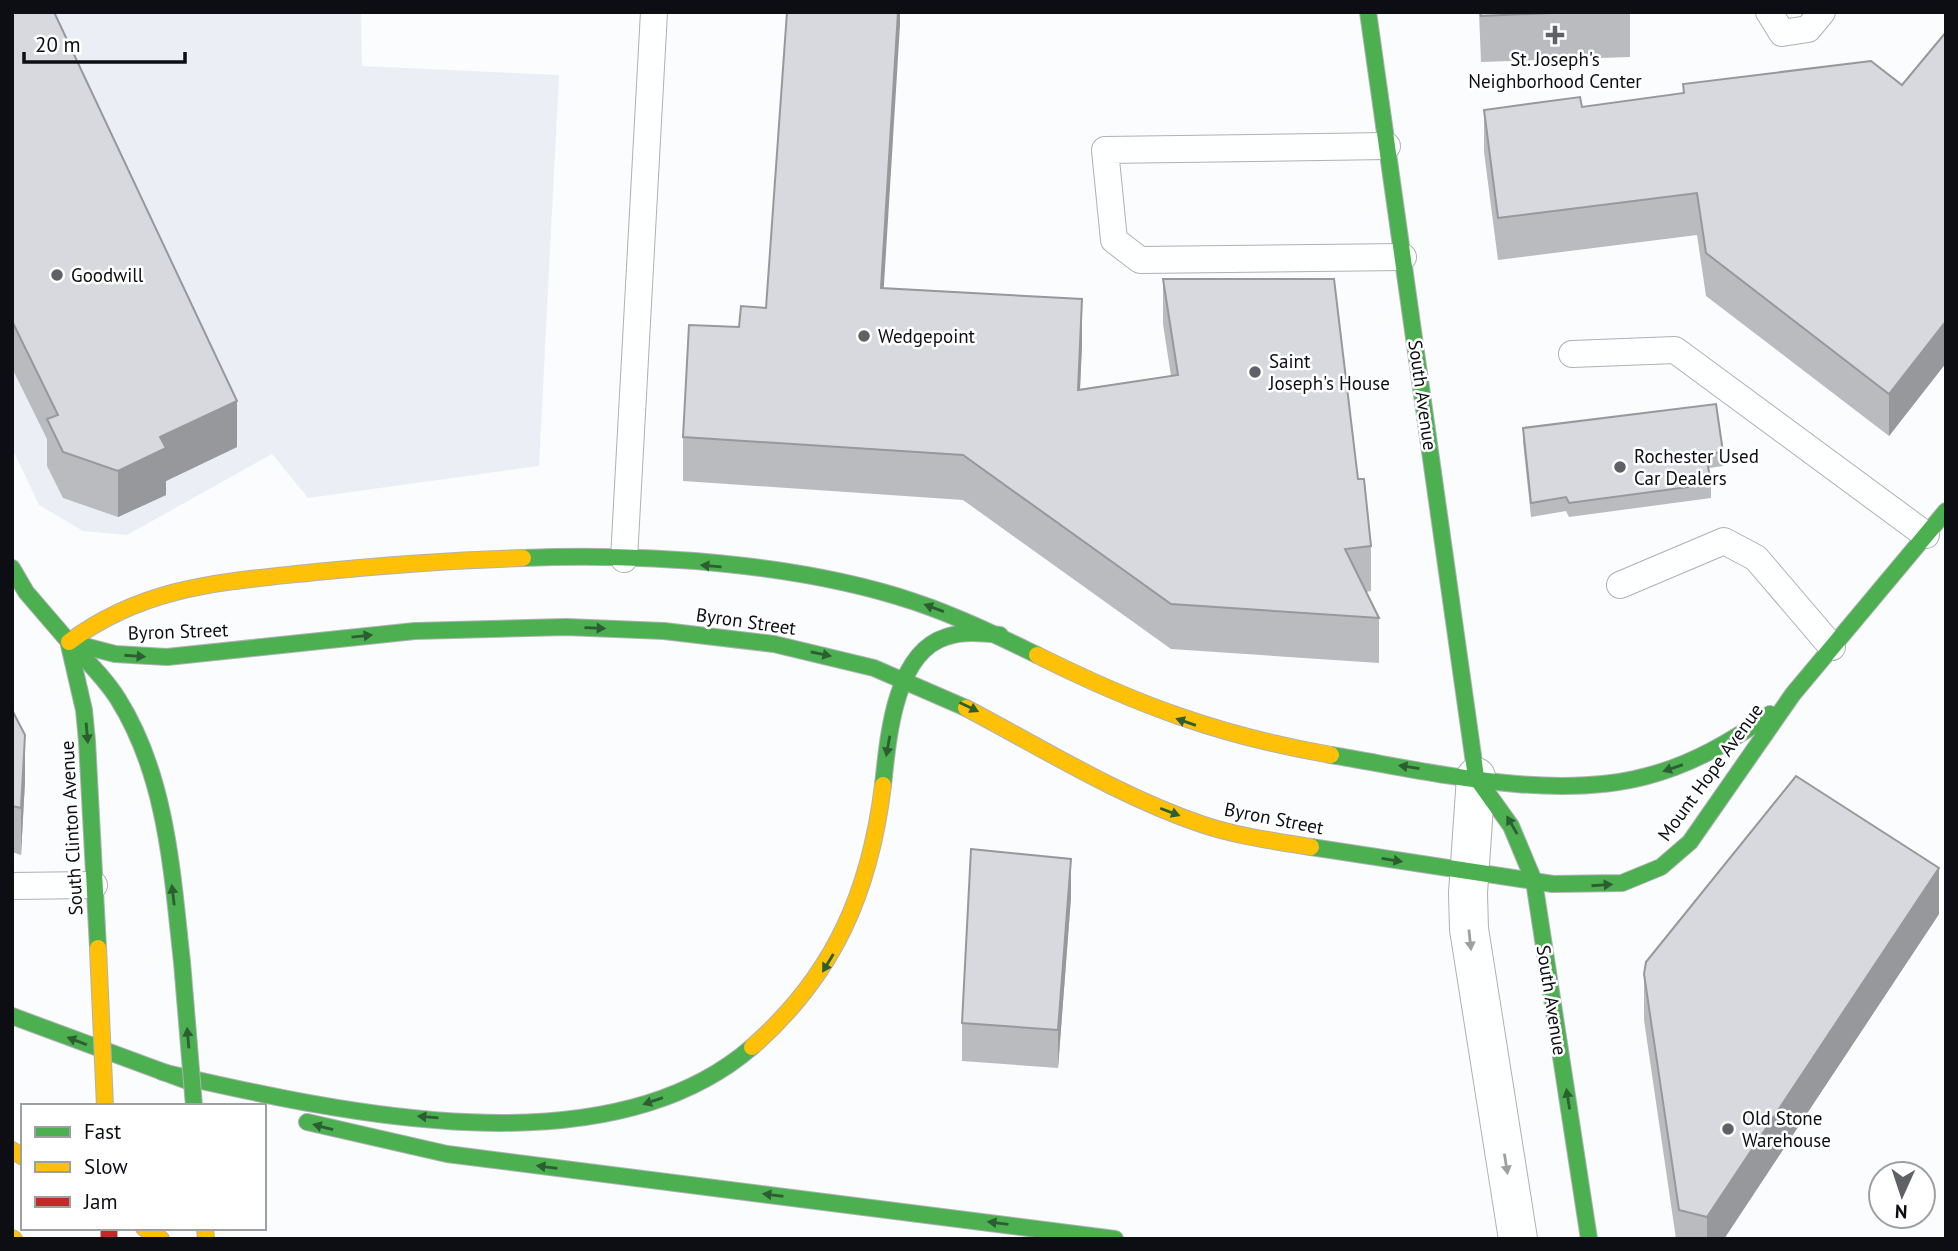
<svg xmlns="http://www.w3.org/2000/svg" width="1958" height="1251" font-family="'PT Sans',sans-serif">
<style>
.built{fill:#ebeff5}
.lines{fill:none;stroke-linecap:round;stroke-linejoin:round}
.lane-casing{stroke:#aeb1b5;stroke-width:28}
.street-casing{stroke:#aeb1b5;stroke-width:40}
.fast-casing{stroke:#aeb1b5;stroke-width:18}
.slow-casing{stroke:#aeb1b5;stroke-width:18}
.jam-casing{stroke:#aeb1b5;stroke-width:18}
.lane{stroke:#feffff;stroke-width:26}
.street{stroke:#feffff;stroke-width:38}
.fast{stroke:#4caf50;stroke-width:16}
.slow{stroke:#ffc107;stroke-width:16}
.jam{stroke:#c62828;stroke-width:16}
.fast-bridge-casing{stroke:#aeb1b5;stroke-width:18;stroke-linecap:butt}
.slow-bridge-casing{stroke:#aeb1b5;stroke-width:18;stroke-linecap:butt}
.fast-bridge{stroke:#4caf50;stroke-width:16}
.slow-bridge{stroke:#ffc107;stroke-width:16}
.wall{fill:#b9bbbf}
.shaded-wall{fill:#96989b}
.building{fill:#d7d9de;stroke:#96989b;stroke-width:2}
.oneway{fill:#2c5e32}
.oneway2{fill:#9d9fa1}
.poi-dot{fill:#5f6166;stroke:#fff;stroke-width:2.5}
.labels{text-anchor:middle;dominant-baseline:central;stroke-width:5;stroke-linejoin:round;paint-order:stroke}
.poi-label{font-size:19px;fill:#0c0e14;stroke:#fff;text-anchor:start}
.street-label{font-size:19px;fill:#0c0e14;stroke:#fff}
</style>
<rect width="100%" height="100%" fill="#fafcfe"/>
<path class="built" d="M 12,12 L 361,12 L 362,66 L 559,75 L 539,466 L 308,498 L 272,454 L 127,535 L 83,531 L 39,505 L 12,448 Z"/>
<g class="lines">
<defs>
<g id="lane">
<path d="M 1769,12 L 1782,33 L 1808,29 L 1822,12"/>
<path d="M 1387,146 L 1105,150 L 1114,240 L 1140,260 L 1403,257"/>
<path d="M 1572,354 L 1675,350 L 1926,535"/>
<path d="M 624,559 L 654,12"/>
<path d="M 1620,585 L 1724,541 L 1756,558 L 1832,647"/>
<path d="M 12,886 L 94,885"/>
</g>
<path id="street" d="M 1476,777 L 1468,893 L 1469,929 L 1518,1239"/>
<g id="fast">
<path d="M 1368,12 L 1476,777"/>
<path d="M 523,558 C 646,553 799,563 915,602 C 957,616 998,636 1037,655"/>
<path d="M 12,568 L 26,592 L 69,642"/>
<path d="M 69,642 L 115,654 L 167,657 L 415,631 L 566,627 L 664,631 L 774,644 L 874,668 L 966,708"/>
<path d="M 69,642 C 86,660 105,678 118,699 C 167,777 172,873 182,962"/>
<path d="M 69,645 L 84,710 L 87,741 L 98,948"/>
<path d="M 1331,755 C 1428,771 1551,802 1647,776 C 1693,764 1732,741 1770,714"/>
<path d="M 1476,777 L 1511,826 L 1534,881 L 1589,1239"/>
<path d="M 883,785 C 888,740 894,653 946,637 C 963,631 982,633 1000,635"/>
<path d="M 1311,847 L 1553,884 L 1622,883 L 1661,867 L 1690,842 L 1793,694 L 1946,511"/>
<path d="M 12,1016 L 185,1080"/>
<path d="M 162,1072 C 334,1111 604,1175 752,1047"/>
<path d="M 307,1122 L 447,1154 L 1115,1239"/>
</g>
<g id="slow">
<path d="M 69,642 C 146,585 224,582 316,572 C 385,565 454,560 523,558"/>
<path d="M 1037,655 C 1137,705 1221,736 1331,755"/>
<path d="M 966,708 C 1042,748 1119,796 1201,824 C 1236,836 1274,841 1311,847"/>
<path d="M 752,1047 C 834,975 870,892 883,785"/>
<path d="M 12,1150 L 23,1157"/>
<path d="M 144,1228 L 161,1239"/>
<path d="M 205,1228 L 206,1239"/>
<path d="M 12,1238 L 14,1239"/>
</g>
<path id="jam" d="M 109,1228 L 109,1239"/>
</defs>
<use href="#lane" class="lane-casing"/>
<use href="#street" class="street-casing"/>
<use href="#fast" class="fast-casing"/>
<use href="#slow" class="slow-casing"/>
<use href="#jam" class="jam-casing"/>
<use href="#lane" class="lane"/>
<use href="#street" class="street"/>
<use href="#fast" class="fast"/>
<use href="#slow" class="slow"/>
<use href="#jam" class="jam"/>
<defs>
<path id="fast-bridge" d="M 182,962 L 194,1106"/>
<path id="slow-bridge" d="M 98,948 L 105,1106"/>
</defs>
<use href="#fast-bridge" class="fast-bridge-casing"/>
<use href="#slow-bridge" class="slow-bridge-casing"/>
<use href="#fast-bridge" class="fast-bridge"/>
<use href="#slow-bridge" class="slow-bridge"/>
</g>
<g class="wall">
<path d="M 900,12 L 883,288 L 1082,344 L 1080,389 L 1171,376 L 1163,324 L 1163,279 L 1358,479 L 1371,546 L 1371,591 L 1366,592 L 1379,618 L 1379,663 L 1171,649 L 963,500 L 683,481 L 683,437 L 739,327 L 766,308 Z"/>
<path d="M 1479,12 L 1630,12 L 1630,57 L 1481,62 Z"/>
<path d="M 12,13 L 237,447 L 166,481 L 166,495 L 118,517 L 63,498 L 47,466 L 47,439 L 12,368 Z"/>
<path d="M 1946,32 L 1946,363 L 1889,436 L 1706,296 L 1697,235 L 1498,260 L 1484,152 L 1484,110 L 1582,107 L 1683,94 L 1683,84 L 1902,85 Z"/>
<path d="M 1523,428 L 1723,452 L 1723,466 L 1709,468 L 1711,484 L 1711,498 L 1569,517 L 1566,511 L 1531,517 L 1523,442 Z"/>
<path d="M 12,710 L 25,781 L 21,855 L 12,852 Z"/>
<path d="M 1071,897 L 1058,1068 L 962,1061 L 962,1023 Z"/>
<path d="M 1939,914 L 1724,1239 L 1676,1239 L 1644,1020 L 1644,974 Z"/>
</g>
<g class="shaded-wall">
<path d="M 898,12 L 900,12 L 900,25 L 881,333 L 881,288 Z"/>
<path d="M 1082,299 L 1082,344 L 1078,434 L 1078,390 Z"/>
<path d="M 1946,321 L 1946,363 L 1889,436 L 1889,394 Z"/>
<path d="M 237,401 L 237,447 L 166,481 L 166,495 L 118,517 L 118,471 L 160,437 Z"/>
<path d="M 25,735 L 25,781 L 21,855 L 21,808 Z"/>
<path d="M 1071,859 L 1071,897 L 1058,1068 L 1058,1030 Z"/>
<path d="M 1939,868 L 1939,914 L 1724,1239 L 1707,1239 L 1707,1217 Z"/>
</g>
<g class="building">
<path d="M 14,12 L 54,12 L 237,401 L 160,437 L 166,448 L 118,471 L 63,452 L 47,419 L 58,415 L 12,321 L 12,13 Z"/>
<path d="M 787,12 L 898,12 L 881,288 L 1082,299 L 1078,390 L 1178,375 L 1163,279 L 1334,279 L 1358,479 L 1364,479 L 1371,546 L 1345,549 L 1379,618 L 1171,604 L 963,455 L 683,437 L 689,325 L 739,327 L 741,306 L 766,308 Z"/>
<path d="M 1480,12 L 1576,12 L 1481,16 Z"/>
<path d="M 1946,32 L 1946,321 L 1889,394 L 1706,253 L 1697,193 L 1498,218 L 1484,110 L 1580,97 L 1582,107 L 1684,93 L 1683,84 L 1871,61 L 1902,85 Z"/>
<path d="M 1716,404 L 1723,452 L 1706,454 L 1711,484 L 1569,503 L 1566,497 L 1531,503 L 1523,428 Z"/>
<path d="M 12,710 L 25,735 L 21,808 L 12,806 Z"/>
<path d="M 1796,776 L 1939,868 L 1707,1217 L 1679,1210 L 1644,974 L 1646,962 Z"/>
<path d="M 971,849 L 1071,859 L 1058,1030 L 962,1023 Z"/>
</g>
<defs><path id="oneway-solid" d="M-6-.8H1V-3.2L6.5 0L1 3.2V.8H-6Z" transform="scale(1.75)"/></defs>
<g class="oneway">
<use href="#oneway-solid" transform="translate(711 566) rotate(-175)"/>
<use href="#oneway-solid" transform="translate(934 608) rotate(-160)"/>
<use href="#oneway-solid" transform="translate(595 628) rotate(2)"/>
<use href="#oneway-solid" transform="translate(362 636) rotate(-6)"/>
<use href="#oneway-solid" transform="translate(821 654) rotate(12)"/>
<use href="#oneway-solid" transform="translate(135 656) rotate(4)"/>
<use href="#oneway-solid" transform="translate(969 707) rotate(26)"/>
<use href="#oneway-solid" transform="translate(1186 722) rotate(-161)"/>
<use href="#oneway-solid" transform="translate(87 733) rotate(85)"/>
<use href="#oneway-solid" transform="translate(888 746) rotate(100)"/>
<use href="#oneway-solid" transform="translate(1409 767) rotate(-171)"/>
<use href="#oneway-solid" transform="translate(1673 768) rotate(161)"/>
<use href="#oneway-solid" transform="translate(1170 812) rotate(21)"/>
<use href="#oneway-solid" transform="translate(1512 825) rotate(-120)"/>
<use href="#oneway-solid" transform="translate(1392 860) rotate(9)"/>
<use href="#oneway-solid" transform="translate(1602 885) rotate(-4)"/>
<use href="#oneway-solid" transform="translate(173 895) rotate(-97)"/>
<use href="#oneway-solid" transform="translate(828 963) rotate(121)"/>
<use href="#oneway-solid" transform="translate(188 1038) rotate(-95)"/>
<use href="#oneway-solid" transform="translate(77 1041) rotate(-159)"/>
<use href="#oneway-solid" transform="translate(1568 1099) rotate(-99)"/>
<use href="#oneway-solid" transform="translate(653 1101) rotate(161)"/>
<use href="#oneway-solid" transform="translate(428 1117) rotate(-175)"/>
<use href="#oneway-solid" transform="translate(323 1127) rotate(-165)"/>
<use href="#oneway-solid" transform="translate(547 1167) rotate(-173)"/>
<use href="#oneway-solid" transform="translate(773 1195) rotate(-173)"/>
<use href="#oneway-solid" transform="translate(998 1223) rotate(-173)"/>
</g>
<g class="oneway2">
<use href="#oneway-solid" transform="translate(1470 940) rotate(84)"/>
<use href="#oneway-solid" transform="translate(1506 1164) rotate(81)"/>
</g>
<g class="poi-dot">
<path d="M1551.5 24.5h7v7h7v7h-7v7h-7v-7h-7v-7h7z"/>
<circle cx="57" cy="275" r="7"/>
<circle cx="864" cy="336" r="7"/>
<circle cx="1255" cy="372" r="7"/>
<circle cx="1620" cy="467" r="7"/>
<circle cx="1728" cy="1129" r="7"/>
</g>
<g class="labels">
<g class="poi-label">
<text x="1555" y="59" text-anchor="middle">St. Joseph's<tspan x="1555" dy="22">Neighborhood Center</tspan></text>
<text x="71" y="275">Goodwill</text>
<text x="878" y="336">Wedgepoint</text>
<text x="1269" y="361">Saint<tspan x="1269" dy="22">Joseph's House</tspan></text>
<text x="1634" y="456">Rochester Used<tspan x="1634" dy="22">Car Dealers</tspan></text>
<text x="1742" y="1118">Old Stone<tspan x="1742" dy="22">Warehouse</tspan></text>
</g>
<g class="street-label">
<text transform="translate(1423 395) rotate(82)">South Avenue</text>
<text transform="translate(746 621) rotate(8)">Byron Street</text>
<text transform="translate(178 631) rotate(-2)">Byron Street</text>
<text transform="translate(1710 772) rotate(-54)">Mount Hope Avenue</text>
<text transform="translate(1274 818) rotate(11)">Byron Street</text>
<text transform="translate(71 828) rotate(-93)">South Clinton Avenue</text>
<text transform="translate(1552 1000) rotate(81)">South Avenue</text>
</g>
</g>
<rect width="1958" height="1251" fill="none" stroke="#0c0e14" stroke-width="28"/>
<rect x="21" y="1104" width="245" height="126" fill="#ffffff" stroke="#9e9fa1" stroke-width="2"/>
<rect x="35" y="1127" width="35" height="10" fill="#4caf50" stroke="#9e9fa1" stroke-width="2"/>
<text x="84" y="1139" font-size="21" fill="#0c0e14">Fast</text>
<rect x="35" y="1162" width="35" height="10" fill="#ffc107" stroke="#9e9fa1" stroke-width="2"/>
<text x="84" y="1174" font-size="21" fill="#0c0e14">Slow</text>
<rect x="35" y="1197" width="35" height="10" fill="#c62828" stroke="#9e9fa1" stroke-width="2"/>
<text x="84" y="1209" font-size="21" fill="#0c0e14">Jam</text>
<g transform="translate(1902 1195) rotate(183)"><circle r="33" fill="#ffffff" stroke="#9e9fa1" stroke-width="2"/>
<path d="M0-5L12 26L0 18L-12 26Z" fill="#5f6166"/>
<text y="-10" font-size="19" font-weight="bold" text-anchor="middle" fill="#0c0e14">N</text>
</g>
<path d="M24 52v10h161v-10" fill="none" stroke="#0c0e14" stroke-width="3.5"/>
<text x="35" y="52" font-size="21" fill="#0c0e14" stroke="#ffffff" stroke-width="5" paint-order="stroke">20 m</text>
</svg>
